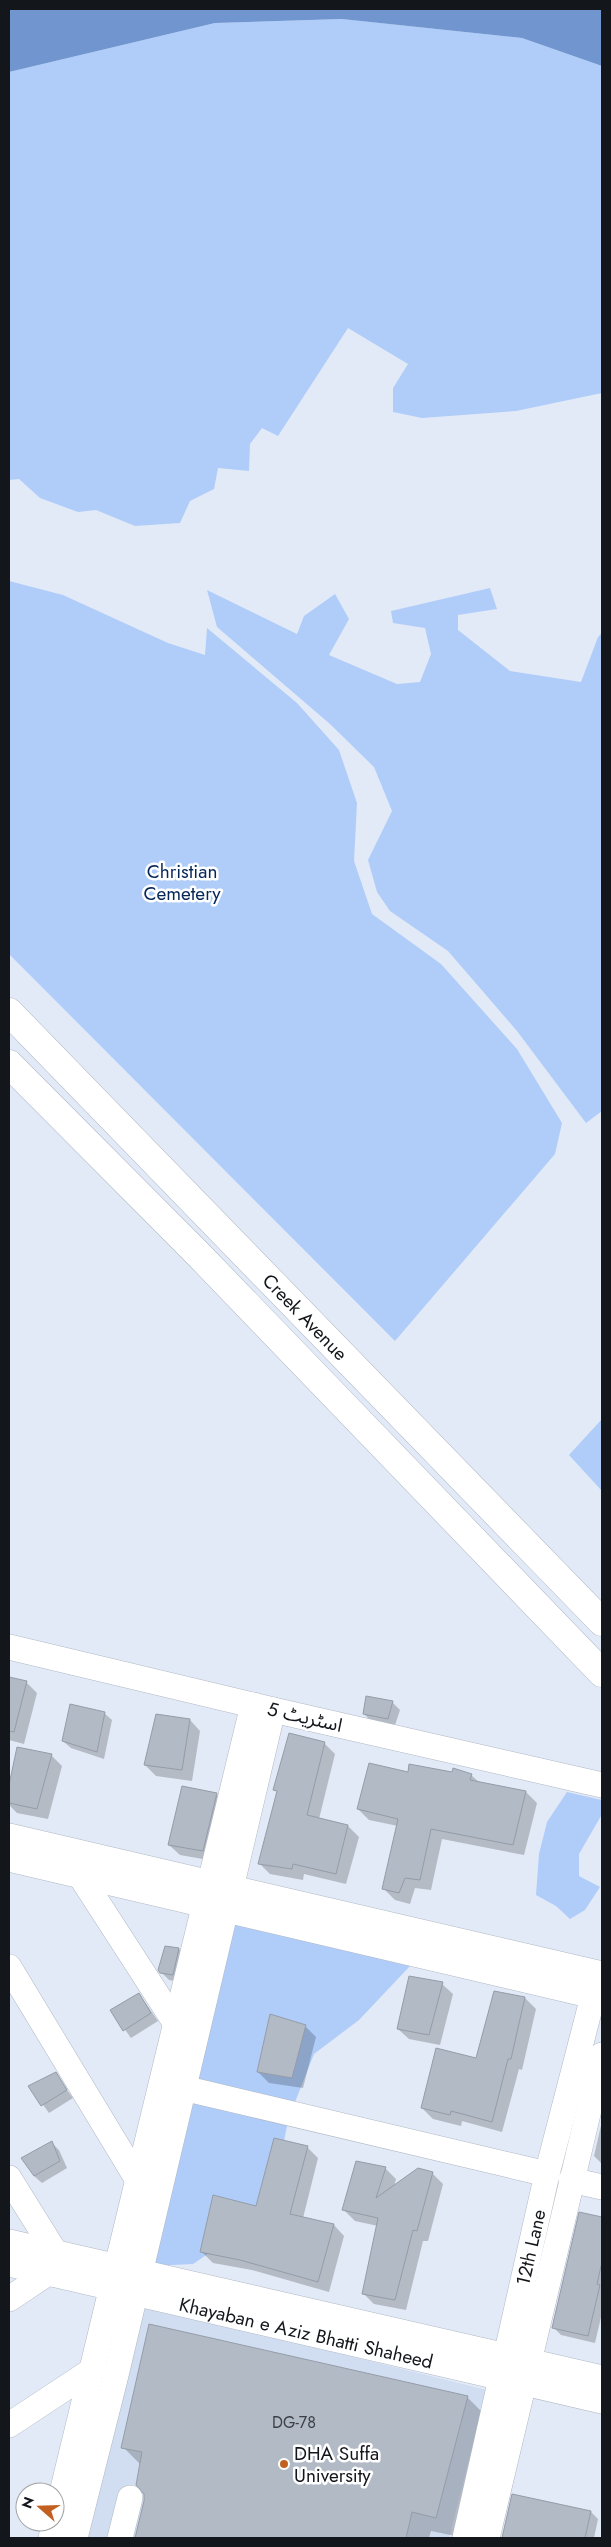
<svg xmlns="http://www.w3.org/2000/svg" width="611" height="2547" font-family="Jost,'Noto Sans Arabic',sans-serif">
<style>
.built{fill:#d1def1}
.green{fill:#b0cdf9}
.water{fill:#7095cf}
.shadow{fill:#0003}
.building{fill:#b2bac6;stroke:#949ca8}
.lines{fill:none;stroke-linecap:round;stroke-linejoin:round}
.minor-casing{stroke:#b0b8c4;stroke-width:26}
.major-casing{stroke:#b0b8c4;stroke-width:29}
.minor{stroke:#fff;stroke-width:25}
.major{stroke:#fff;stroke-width:28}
.poi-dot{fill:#c16021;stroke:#fff;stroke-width:2}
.labels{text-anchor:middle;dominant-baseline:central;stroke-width:5;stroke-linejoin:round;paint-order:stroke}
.number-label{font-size:16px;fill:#3b3f46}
.park-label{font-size:19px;fill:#042659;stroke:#fff}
.street-label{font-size:19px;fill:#13161b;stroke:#fff}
.poi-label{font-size:19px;fill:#13161b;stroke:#fff;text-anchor:start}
</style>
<rect width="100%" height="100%" fill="#e2eaf7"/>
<path class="built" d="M 139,2304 L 487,2390 L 449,2538 L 82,2538 Z"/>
<g class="green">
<path d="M 343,19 L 522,38 L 602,66 L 602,393 L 516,411 L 422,418 L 393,412 L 393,388 L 408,364 L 348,328 L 278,436 L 262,428 L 250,444 L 249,471 L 218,468 L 214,489 L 190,501 L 180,523 L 135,526 L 96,510 L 78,512 L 40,498 L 19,479 L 9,480 L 9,72 L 215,23 Z"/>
<path d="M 9,581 L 63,595 L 168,643 L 205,655 L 207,628 L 297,703 L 339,750 L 357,803 L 354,861 L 372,914 L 441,964 L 517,1049 L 562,1123 L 555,1154 L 395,1341 L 9,954 Z"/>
<path d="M 490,588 L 497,609 L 458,615 L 458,630 L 510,671 L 581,682 L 598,637 L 602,633 L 602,1111 L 586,1123 L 517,1031 L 448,951 L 390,911 L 377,892 L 368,860 L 392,811 L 374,767 L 330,724 L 217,627 L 207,590 L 297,634 L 304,616 L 335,594 L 349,619 L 329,655 L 397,684 L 420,682 L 431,654 L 425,628 L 393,623 L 391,611 Z"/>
<path d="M 602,1419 L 602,1491 L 569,1455 Z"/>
<path d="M 567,1792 L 602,1800 L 601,1816 L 579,1854 L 579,1876 L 600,1887 L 585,1910 L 570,1919 L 556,1906 L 536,1895 L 539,1854 L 547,1822 Z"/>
<path d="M 231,1922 L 410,1966 L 359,2020 L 314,2054 L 295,2102 L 193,2081 Z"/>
<path d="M 189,2098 L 288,2121 L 272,2202 L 230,2239 L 193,2264 L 151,2266 Z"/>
</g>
<path class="water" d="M 9,9 L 602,9 L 602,66 L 522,38 L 342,19 L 215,23 L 9,72 Z"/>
<g class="shadow">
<path d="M 9,1677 L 26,1682 L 37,1693 L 24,1744 L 9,1740 Z"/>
<path d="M 392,1702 L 400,1710 L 395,1725 L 371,1721 L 364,1714 Z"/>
<path d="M 104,1713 L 112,1720 L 104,1759 L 71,1748 L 63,1741 Z"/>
<path d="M 190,1720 L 200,1731 L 192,1781 L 156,1776 L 145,1765 Z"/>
<path d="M 324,1743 L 335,1754 L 319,1819 L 348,1826 L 359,1837 L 346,1884 L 304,1874 L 303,1880 L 270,1874 L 259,1863 L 278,1792 L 275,1789 Z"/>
<path d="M 18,1749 L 51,1755 L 62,1766 L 48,1819 L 17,1813 L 9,1805 L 9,1791 Z"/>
<path d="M 409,1773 L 471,1775 L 480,1783 L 526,1792 L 537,1803 L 524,1855 L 442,1839 L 431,1890 L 415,1888 L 410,1904 L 395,1900 L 384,1889 L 398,1826 L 369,1820 L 358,1809 Z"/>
<path d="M 216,1794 L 227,1805 L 214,1861 L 180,1855 L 169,1845 Z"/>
<path d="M 179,1949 L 186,1957 L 180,1982 L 169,1980 L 161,1972 Z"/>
<path d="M 442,1984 L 453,1994 L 440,2045 L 409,2039 L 398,2029 Z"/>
<path d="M 495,1993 L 525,1998 L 536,2009 L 522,2070 L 519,2069 L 502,2132 L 462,2121 L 461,2126 L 433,2119 L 422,2108 L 477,2059 Z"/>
<path d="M 139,1994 L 158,2021 L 131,2038 L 111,2010 Z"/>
<path d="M 305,2026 L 316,2037 L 303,2088 L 269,2083 L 258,2072 Z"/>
<path d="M 55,2074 L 73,2098 L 49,2113 L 30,2087 Z"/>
<path d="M 602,2121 L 602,2164 L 594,2156 Z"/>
<path d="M 52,2143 L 59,2150 L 67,2168 L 42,2183 L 34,2176 Z"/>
<path d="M 307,2147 L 318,2158 L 303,2218 L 334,2225 L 344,2236 L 329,2292 L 252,2270 L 213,2263 L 202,2252 L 256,2207 Z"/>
<path d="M 385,2168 L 396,2179 L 394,2187 L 432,2173 L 443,2184 L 428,2241 L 423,2241 L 406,2310 L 374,2304 L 363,2293 L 378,2226 L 355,2221 L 344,2210 Z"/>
<path d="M 580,2214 L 602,2219 L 602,2313 L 595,2343 L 561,2335 L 553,2327 Z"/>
<path d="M 150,2326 L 468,2398 L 487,2417 L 455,2536 L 431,2531 L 429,2538 L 136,2538 L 145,2501 L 141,2465 L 123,2447 Z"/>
<path d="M 513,2495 L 591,2512 L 598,2519 L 594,2538 L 503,2538 Z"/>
</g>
<g class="building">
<path d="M 9,1677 L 27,1681 L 14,1732 L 9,1731 Z"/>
<path d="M 366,1696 L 393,1701 L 388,1719 L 363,1714 Z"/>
<path d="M 70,1704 L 105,1712 L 97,1752 L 62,1741 Z"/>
<path d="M 156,1714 L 190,1719 L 182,1770 L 144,1765 Z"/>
<path d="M 289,1733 L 325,1742 L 307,1815 L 348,1825 L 336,1874 L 293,1864 L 292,1869 L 258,1864 L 277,1791 L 273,1790 Z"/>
<path d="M 17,1747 L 52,1754 L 37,1809 L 9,1803 L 9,1785 Z"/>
<path d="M 369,1763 L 408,1772 L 409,1764 L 452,1772 L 453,1768 L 472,1774 L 470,1780 L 526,1791 L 513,1845 L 431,1829 L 420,1880 L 405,1878 L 399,1893 L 382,1889 L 398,1819 L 357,1809 Z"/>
<path d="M 182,1786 L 217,1793 L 203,1851 L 168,1845 Z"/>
<path d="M 165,1946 L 179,1948 L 173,1975 L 160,1973 L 158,1970 Z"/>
<path d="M 409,1976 L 443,1982 L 429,2035 L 397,2029 Z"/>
<path d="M 494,1991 L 525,1997 L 511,2059 L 508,2059 L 492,2122 L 451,2111 L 450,2115 L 421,2108 L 436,2048 L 476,2058 Z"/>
<path d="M 139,1993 L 151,2013 L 123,2031 L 110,2010 Z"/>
<path d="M 270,2014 L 306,2025 L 292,2078 L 257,2072 Z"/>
<path d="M 56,2072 L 67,2090 L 41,2106 L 28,2086 Z"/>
<path d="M 274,2138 L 308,2146 L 290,2214 L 334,2224 L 318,2282 L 240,2260 L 200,2252 L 213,2195 L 256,2206 Z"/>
<path d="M 52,2141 L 60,2161 L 34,2176 L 21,2158 Z"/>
<path d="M 356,2161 L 386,2167 L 376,2198 L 418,2168 L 433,2172 L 417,2231 L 413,2230 L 395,2300 L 362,2294 L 378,2218 L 342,2210 Z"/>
<path d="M 579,2212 L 602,2217 L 602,2262 L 597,2284 L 600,2285 L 588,2336 L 552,2328 Z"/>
<path d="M 149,2324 L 468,2396 L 436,2518 L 412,2512 L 406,2538 L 135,2538 L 144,2501 L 144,2494 L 136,2485 L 142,2452 L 121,2448 Z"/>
<path d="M 512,2494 L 591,2511 L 585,2538 L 502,2538 Z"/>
</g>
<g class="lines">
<defs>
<g id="minor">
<path d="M 9,1647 L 273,1710 L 602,1785"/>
<path d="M 9,1836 L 602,1974"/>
<path d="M 9,1859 L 602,1998"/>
<path d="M 81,1877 L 176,2024"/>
<path d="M 9,1967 L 139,2182"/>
<path d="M 183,2088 L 547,2174"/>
<path d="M 9,2178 L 55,2252"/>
<path d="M 571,2180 L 602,2187"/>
<path d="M 9,2242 L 602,2378"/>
<path id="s1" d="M 9,2264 L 602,2401"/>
<path d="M 9,2299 L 48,2273"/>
<path d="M 9,2425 L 94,2369"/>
<path d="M 51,2538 L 253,1705"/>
<path d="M 75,2538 L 116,2375 L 273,1710"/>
<path d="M 120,2538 L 130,2498"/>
<path id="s2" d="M 465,2538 L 547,2174 L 597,1981"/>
<path d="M 487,2538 L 602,2055"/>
</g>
<g id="major">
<path id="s3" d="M 9,1012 L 602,1622"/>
<path d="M 9,1064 L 200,1256 L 602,1673"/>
</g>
</defs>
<use href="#minor" class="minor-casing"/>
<use href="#major" class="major-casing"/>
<use href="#minor" class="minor"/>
<use href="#major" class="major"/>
</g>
<circle class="poi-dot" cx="284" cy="2464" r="5"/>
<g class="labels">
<g class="number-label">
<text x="294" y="2422">DG-78</text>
</g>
<g class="park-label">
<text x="182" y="871">Christian<tspan x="182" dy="22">Cemetery</tspan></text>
</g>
<g class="street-label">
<text stroke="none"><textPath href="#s3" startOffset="425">Creek Avenue</textPath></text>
<text transform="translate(305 1717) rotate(13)">اسٹریٹ 5</text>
<text stroke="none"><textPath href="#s2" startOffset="298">12th Lane</textPath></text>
<text stroke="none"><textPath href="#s1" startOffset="305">Khayaban e Aziz Bhatti Shaheed</textPath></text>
</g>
<g class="poi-label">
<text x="294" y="2453">DHA Suffa<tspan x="294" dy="22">University</tspan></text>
</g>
</g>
<rect width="611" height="2547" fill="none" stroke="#13161b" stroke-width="20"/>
<g transform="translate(40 2507) rotate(290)"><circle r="24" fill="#ffffff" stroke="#a1a2a4"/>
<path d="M0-4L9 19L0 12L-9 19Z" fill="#c16021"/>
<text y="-8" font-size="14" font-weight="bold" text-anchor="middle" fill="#13161b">N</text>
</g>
</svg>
